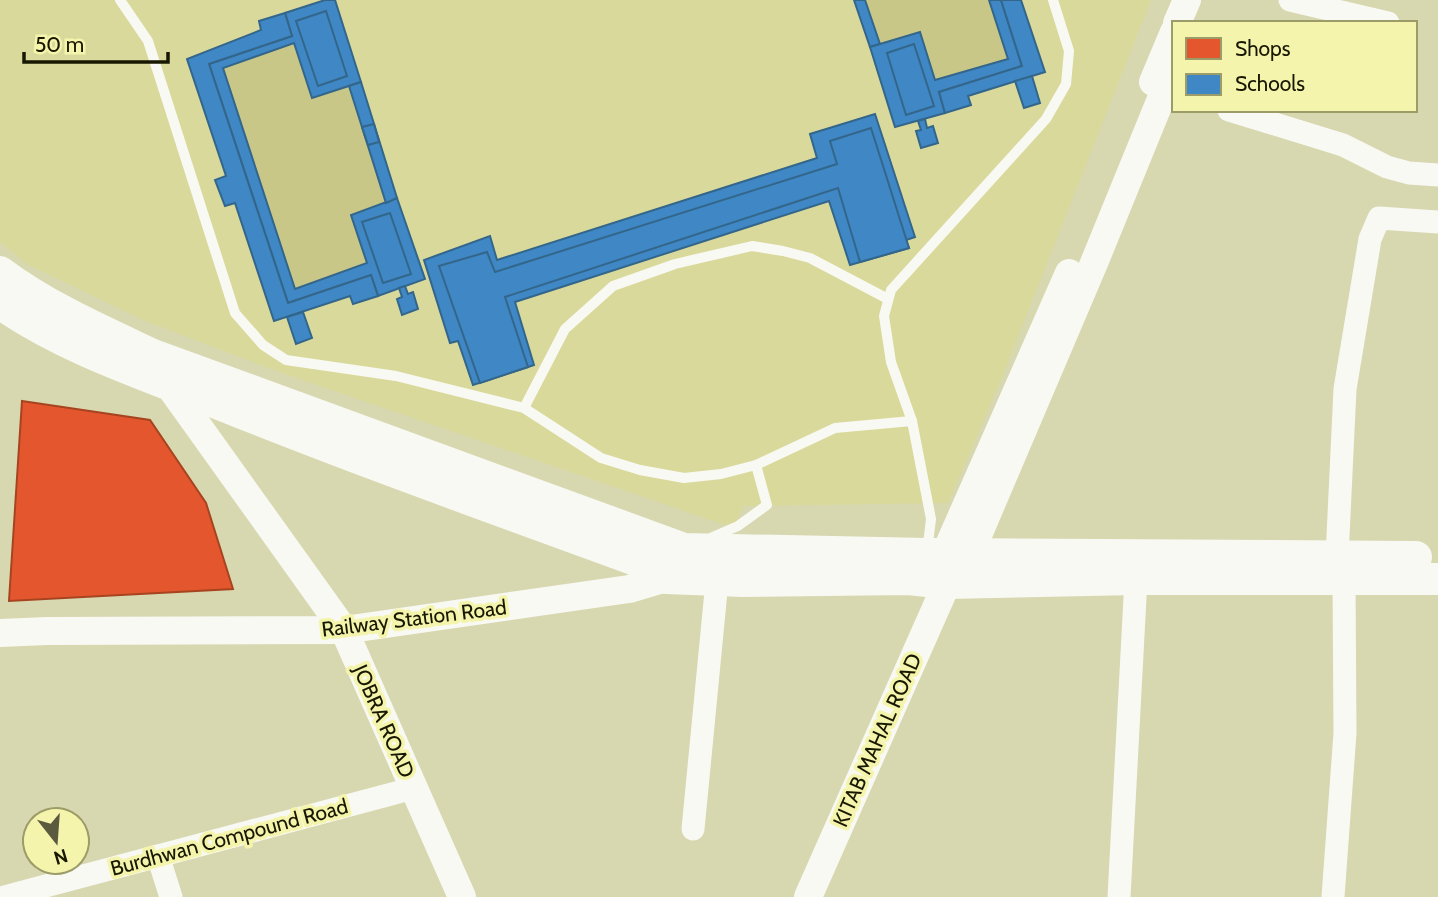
<svg xmlns="http://www.w3.org/2000/svg" width="1438" height="897" font-family="Cabin,sans-serif">
<style>
.built{fill:#d9d99c}
.green{fill:#c8c788}
.shops{fill:#e4572e;stroke:#a74420;stroke-width:2}
.schools{fill:#3f88c5;stroke:#33668a;stroke-width:2}
.lines{fill:none;stroke-linecap:round;stroke-linejoin:round}
.service{stroke:#f9f9f3;stroke-width:10}
.minor{stroke:#f9f9f3;stroke-width:23}
.tertiary{stroke:#f9f9f3;stroke-width:28}
.secondary{stroke:#f9f9f3;stroke-width:32}
.labels{text-anchor:middle;dominant-baseline:central;stroke-width:7;stroke-linejoin:round;paint-order:stroke}
.street-label{font-size:21px;fill:#181700;stroke:#f4f4ad}
</style>
<rect width="100%" height="100%" fill="#d7d7b0"/>
<path class="built" d="M 0,0 L 1151,0 L 1004,372 L 948,503 L 743,506 L 734,528 L 279,372 L 143,320 L 27,264 L 0,242 Z"/>
<g class="green">
<path d="M 865,0 L 989,0 L 1008,59 L 935,80 L 920,33 L 880,44 Z"/>
<path d="M 294,43 L 312,98 L 349,86 L 386,203 L 351,215 L 367,263 L 295,289 L 223,68 Z"/>
</g>
<path class="shops" d="M 22,401 L 150,420 L 206,503 L 233,589 L 9,601 Z"/>
<g class="schools">
<path d="M 325,0 L 335,0 L 361,82 L 312,98 L 294,43 L 223,68 L 295,289 L 367,263 L 351,215 L 397,198 L 425,279 L 378,296 L 371,275 L 288,303 L 209,64 L 292,36 L 285,13 Z"/>
<path d="M 854,0 L 865,0 L 880,44 L 870,47 Z"/>
<path d="M 989,0 L 1001,0 L 1022,66 L 939,92 L 945,113 L 895,127 L 870,47 L 920,32 L 935,80 L 1008,59 Z"/>
<path d="M 1001,0 L 1021,0 L 1045,72 L 968,96 L 971,105 L 945,113 L 939,92 L 1022,66 Z"/>
<path d="M 326,11 L 347,76 L 318,86 L 296,21 Z"/>
<path d="M 285,13 L 292,36 L 209,64 L 288,303 L 371,275 L 378,296 L 353,304 L 350,296 L 274,321 L 235,203 L 225,206 L 215,180 L 226,176 L 187,59 L 261,30 L 259,21 Z"/>
<path d="M 914,44 L 934,106 L 906,115 L 887,53 Z"/>
<path d="M 1032,76 L 1040,103 L 1024,108 L 1015,81 Z"/>
<path d="M 361,82 L 397,198 L 386,203 L 349,86 Z"/>
<path d="M 875,114 L 915,237 L 906,240 L 909,248 L 850,265 L 829,201 L 515,302 L 534,365 L 473,385 L 458,341 L 450,343 L 424,260 L 490,236 L 497,260 L 817,158 L 810,134 Z"/>
<path d="M 925,119 L 927,128 L 933,126 L 938,143 L 921,148 L 916,131 L 921,130 L 918,121 Z"/>
<path d="M 374,124 L 379,142 L 368,145 L 362,127 Z"/>
<path d="M 871,128 L 909,248 L 860,262 L 838,188 L 505,297 L 528,367 L 480,383 L 439,266 L 487,252 L 495,272 L 837,164 L 830,141 Z"/>
<path d="M 390,213 L 411,274 L 383,283 L 362,222 Z"/>
<path d="M 405,286 L 408,294 L 413,292 L 418,309 L 402,315 L 397,299 L 402,297 L 399,288 Z"/>
<path d="M 303,312 L 312,338 L 296,344 L 287,317 Z"/>
</g>
<g class="lines">
<g class="service">
<path d="M 120,0 L 148,41 L 235,313 L 263,345 L 286,360 L 396,376 L 524,408 L 601,458 L 640,470 L 684,478 L 721,474 L 756,465 L 835,428 L 912,421"/>
<path d="M 524,408 L 565,329 L 613,286 L 675,264 L 752,246 L 783,251 L 810,258 L 888,299"/>
<path d="M 708,539 L 738,526 L 767,505 L 756,465"/>
<path d="M 927,552 L 931,519 L 912,421 L 891,362 L 884,316 L 891,290 L 1046,119 L 1066,84 L 1069,51 L 1053,0"/>
</g>
<g class="minor">
<path d="M 1290,0 L 1388,23"/>
<path d="M 1229,110 L 1343,145 L 1387,167 L 1409,173 L 1438,175"/>
<path d="M 1337,557 L 1345,389 L 1370,239 L 1379,218 L 1438,222"/>
<path d="M 693,829 L 717,581"/>
<path d="M 158,856 L 171,897"/>
<path d="M 4,897 L 414,788"/>
<path d="M 1119,897 L 1136,579"/>
<path d="M 1333,897 L 1345,733 L 1344,579"/>
</g>
<g class="tertiary">
<path d="M 1177,23 L 1187,0"/>
<path d="M 1153,82 L 1174,32"/>
<path d="M 168,384 L 344,630 L 462,897"/>
<path d="M 946,573 L 945,554 L 1069,273"/>
<path d="M 0,633 L 47,631 L 344,630 L 629,589 L 666,578 L 676,561"/>
<path d="M 808,897 L 947,583 L 970,554 L 1094,263 L 1174,67"/>
</g>
<g class="secondary">
<path d="M 0,272 C 47,307 100,330 153,355 L 684,549 L 927,554 L 1416,557"/>
<path d="M 0,303 C 60,346 143,374 212,401 C 358,460 507,513 655,567 L 666,578 L 743,581 L 908,579 L 947,583 L 1136,579 L 1438,579"/>
</g>
</g>
<g class="labels">
<g class="street-label">
<text transform="translate(414 618) rotate(-7)">Railway Station Road</text>
<text transform="translate(384 721) rotate(66)">JOBRA ROAD</text>
<text transform="translate(877 740) rotate(-66)">KITAB MAHAL ROAD</text>
<text transform="translate(229 837) rotate(-15)">Burdhwan Compound Road</text>
</g>
</g>
<rect x="1172" y="21" width="245" height="91" fill="#f4f4ad" stroke="#9c9c68" stroke-width="2"/>
<rect x="1186" y="38" width="35" height="21" fill="#e4572e" stroke="#9c9c68" stroke-width="2"/>
<text x="1235" y="56" font-size="21" fill="#181700">Shops</text>
<rect x="1186" y="74" width="35" height="21" fill="#3f88c5" stroke="#9c9c68" stroke-width="2"/>
<text x="1235" y="91" font-size="21" fill="#181700">Schools</text>
<g transform="translate(56 841) rotate(163)"><circle r="33" fill="#f4f4ad" stroke="#9c9c68" stroke-width="2"/>
<path d="M0-5L12 26L0 18L-12 26Z" fill="#5b5a3e"/>
<text y="-10" font-size="19" font-weight="bold" text-anchor="middle" fill="#181700">N</text>
</g>
<path d="M24 52v10h144v-10" fill="none" stroke="#181700" stroke-width="3.5"/>
<text x="35" y="52" font-size="21" fill="#181700" stroke="#f4f4ad" stroke-width="5" paint-order="stroke">50 m</text>
</svg>
